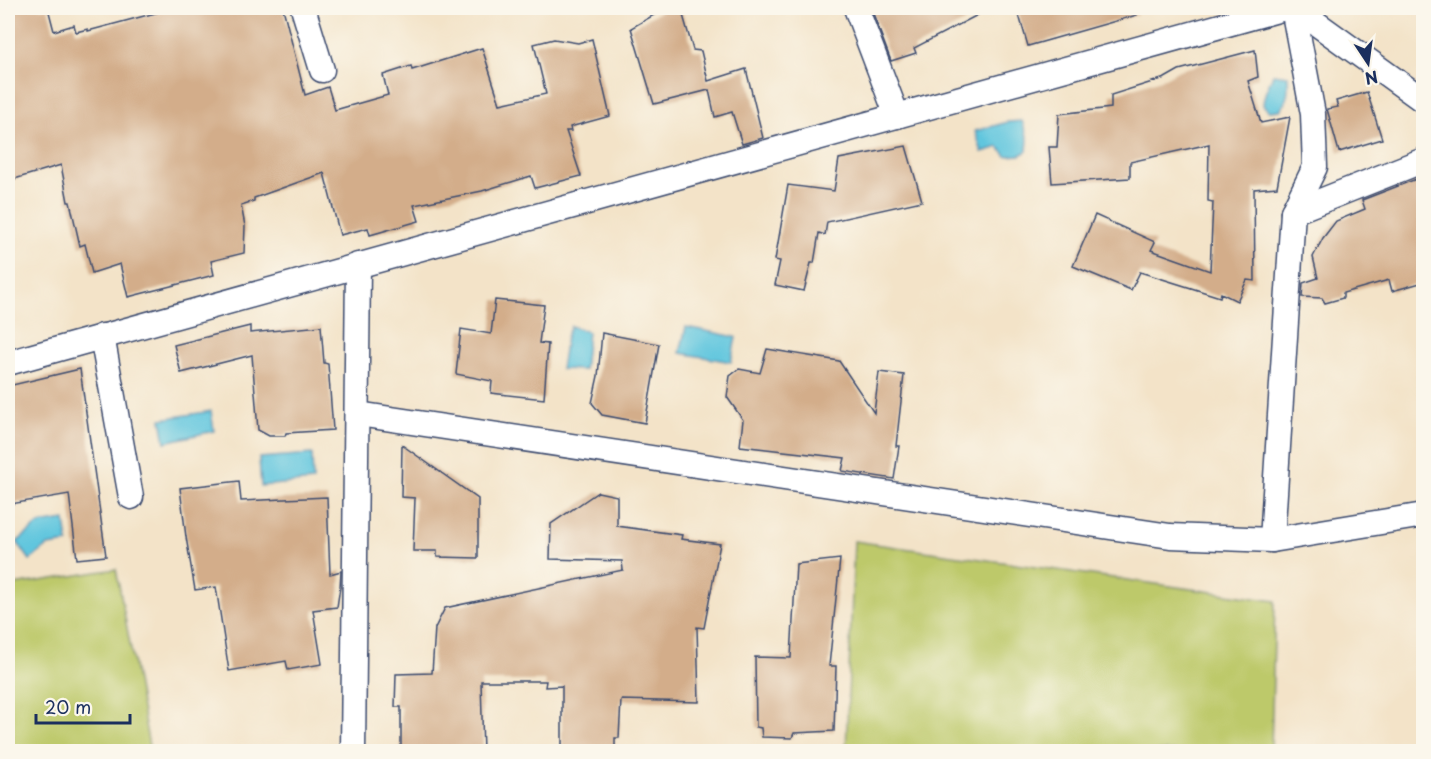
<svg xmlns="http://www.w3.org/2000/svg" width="1431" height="759" font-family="'Playpen Sans',sans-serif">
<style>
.green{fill:#bdc96b;stroke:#6c7c64;stroke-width:1.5}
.water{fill:#60c6de;stroke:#3e7a9e;stroke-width:1.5}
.building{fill:#d3ad8a}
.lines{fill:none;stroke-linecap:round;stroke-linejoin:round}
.minor-casing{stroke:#3b4a6e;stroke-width:27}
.minor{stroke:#fff;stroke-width:24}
</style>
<rect width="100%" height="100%" fill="#fbf7ec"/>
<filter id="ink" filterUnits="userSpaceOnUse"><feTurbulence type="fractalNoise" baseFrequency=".0167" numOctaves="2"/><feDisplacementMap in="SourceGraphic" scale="12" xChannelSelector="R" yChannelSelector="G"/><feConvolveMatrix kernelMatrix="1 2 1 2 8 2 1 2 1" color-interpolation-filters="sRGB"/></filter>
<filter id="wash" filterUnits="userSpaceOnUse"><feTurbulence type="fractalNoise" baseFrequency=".008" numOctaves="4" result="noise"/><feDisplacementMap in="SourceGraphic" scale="24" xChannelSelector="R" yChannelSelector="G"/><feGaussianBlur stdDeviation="1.35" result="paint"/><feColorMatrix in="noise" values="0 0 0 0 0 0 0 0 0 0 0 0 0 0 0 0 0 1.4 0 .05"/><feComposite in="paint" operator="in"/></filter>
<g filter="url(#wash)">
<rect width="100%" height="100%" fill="#f3e3c8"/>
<g class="green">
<path d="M 854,541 L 1275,601 L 1271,751 L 846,751 Z"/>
<path d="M 116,569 L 150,751 L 8,751 L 8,586 Z"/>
</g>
<g class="water">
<path d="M 1273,74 L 1288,76 C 1288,89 1289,99 1280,110 L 1269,111 L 1263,105 C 1264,89 1269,88 1273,74 Z"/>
<path d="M 1022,121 L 1028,139 L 1027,151 L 1020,155 L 1006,156 L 999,147 L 982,152 L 975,131 L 1008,122 Z"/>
<path d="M 571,326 L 588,332 L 584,370 L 561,369 L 566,337 Z"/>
<path d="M 686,327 L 736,337 L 731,362 L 680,353 Z"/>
<path d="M 211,411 L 214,431 L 165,442 L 161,419 Z"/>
<path d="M 312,454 L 313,481 L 261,486 L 259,458 Z"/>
<path d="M 65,520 L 68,543 L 48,546 L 30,560 L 17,542 L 39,524 Z"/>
</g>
<g id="blocks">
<g class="building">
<path d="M 8,8 L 48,8 L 54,31 L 74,25 L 76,32 L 88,29 L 88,31 L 174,8 L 283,8 L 305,95 L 328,87 L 335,110 L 388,95 L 383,75 L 411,66 L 412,70 L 482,48 L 500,104 L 546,94 L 534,44 L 554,39 L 578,43 L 592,39 L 610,116 L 570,127 L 571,131 L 566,131 L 581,176 L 535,188 L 531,176 L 482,191 L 414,205 L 419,221 L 370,235 L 368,228 L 340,235 L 324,173 L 254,198 L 254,201 L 241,205 L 245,226 L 244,253 L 211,261 L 214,275 L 128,297 L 120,264 L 92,273 L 85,244 L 80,246 L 70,202 L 68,202 L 61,165 L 8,181 Z"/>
<path d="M 666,8 L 681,8 L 693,50 L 701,51 L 708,81 L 746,69 L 763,138 L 742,144 L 732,112 L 715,117 L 709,90 L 654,104 L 631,28 Z"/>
<path d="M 871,8 L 991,8 L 914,48 L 916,53 L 891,61 Z"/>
<path d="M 1017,8 L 1136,8 L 1137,15 L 1028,46 Z"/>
<path d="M 1255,50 L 1258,77 L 1248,81 L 1261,123 L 1290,117 L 1277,187 L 1254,189 L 1255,281 L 1247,280 L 1237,301 L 1221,293 L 1220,297 L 1140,272 L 1131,290 L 1073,266 L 1095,215 L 1155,242 L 1151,250 L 1210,271 L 1213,202 L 1208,201 L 1209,144 L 1130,162 L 1130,178 L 1052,183 L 1049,147 L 1057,147 L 1059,114 L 1111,108 L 1111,95 L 1165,78 L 1179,70 Z"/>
<path d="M 1367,92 L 1382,139 L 1339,152 L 1327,109 L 1338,107 L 1336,101 Z"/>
<path d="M 906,146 L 922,201 L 827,222 L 825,235 L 819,233 L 814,263 L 811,263 L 804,291 L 775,285 L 780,261 L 775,260 L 788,185 L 834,191 L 839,159 Z"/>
<path d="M 1424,176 L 1424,282 L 1392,291 L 1389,280 L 1343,293 L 1343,298 L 1325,303 L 1322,298 L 1302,297 L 1303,283 L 1318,278 L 1313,257 L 1323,238 L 1336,221 L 1365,209 L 1362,200 Z"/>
<path d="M 495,300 L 544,305 L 539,343 L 548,344 L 544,399 L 491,393 L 492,381 L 456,374 L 461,329 L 491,334 Z"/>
<path d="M 250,326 L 250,333 L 321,326 L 324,363 L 328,364 L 333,430 L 286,433 L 285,436 L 269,436 L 258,430 L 252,355 L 181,373 L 174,345 Z"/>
<path d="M 602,333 L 659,344 L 645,423 L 602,415 L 592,403 L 598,376 Z"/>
<path d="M 767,349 L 839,361 L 874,413 L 879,372 L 904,375 L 896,446 L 899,446 L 894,479 L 842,471 L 845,458 L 740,446 L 743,420 L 727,397 L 730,376 L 739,369 L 760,373 Z"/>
<path d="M 80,369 L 106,556 L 77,559 L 69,494 L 11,504 L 8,490 L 8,386 Z"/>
<path d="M 402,445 L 478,499 L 478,558 L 437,557 L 437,551 L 413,551 L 415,498 L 401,497 Z"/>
<path d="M 239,481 L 241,501 L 327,497 L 330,574 L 341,571 L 340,587 L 337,607 L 313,610 L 322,664 L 288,670 L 286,661 L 229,671 L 216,587 L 195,590 L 186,537 L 180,488 Z"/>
<path d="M 598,492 L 617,496 L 617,526 L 682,535 L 681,539 L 720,544 L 704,628 L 697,627 L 699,702 L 621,700 L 619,738 L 615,738 L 615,752 L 562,752 L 562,686 L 545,687 L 546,681 L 481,681 L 483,752 L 401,752 L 401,707 L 395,707 L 396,674 L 432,673 L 435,628 L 445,608 L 623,570 L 622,561 L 550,559 L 551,524 Z"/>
<path d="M 840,559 L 829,666 L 836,666 L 834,731 L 794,733 L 792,738 L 762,737 L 761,728 L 756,727 L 755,657 L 791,658 L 796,564 Z"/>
</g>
</g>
</g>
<g filter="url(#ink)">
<use href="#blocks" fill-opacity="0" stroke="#3b4a6e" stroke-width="1.5"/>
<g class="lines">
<defs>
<g id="minor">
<path d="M 303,8 L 322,70"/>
<path d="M 856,8 L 897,116"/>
<path d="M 1293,8 L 1313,114 L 1315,167 L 1293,212"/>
<path d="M 1295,8 L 1424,101"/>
<path d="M 102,336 L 131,497"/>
<path d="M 8,363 L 1285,8"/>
<path d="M 358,414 L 1170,536 L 1272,540 L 1424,515"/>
<path d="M 1272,540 L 1293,212 L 1424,160"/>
<path d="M 353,752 L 358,265"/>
</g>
</defs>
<use href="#minor" class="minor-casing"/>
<use href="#minor" class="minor"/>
</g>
</g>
<rect width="1431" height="759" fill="none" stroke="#fbf7ec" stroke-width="30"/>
<g transform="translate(1368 63) rotate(167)" stroke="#fbf7ec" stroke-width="4.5" paint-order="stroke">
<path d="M0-4.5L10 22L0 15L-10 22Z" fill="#1b2f5e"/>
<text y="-9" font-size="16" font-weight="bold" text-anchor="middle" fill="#1b2f5e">N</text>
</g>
<path d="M36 714v9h94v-9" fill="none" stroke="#1b2f5e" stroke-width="3"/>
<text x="45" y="714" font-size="18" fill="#1b2f5e" stroke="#fbf7ec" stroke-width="4.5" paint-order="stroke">20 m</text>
</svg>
